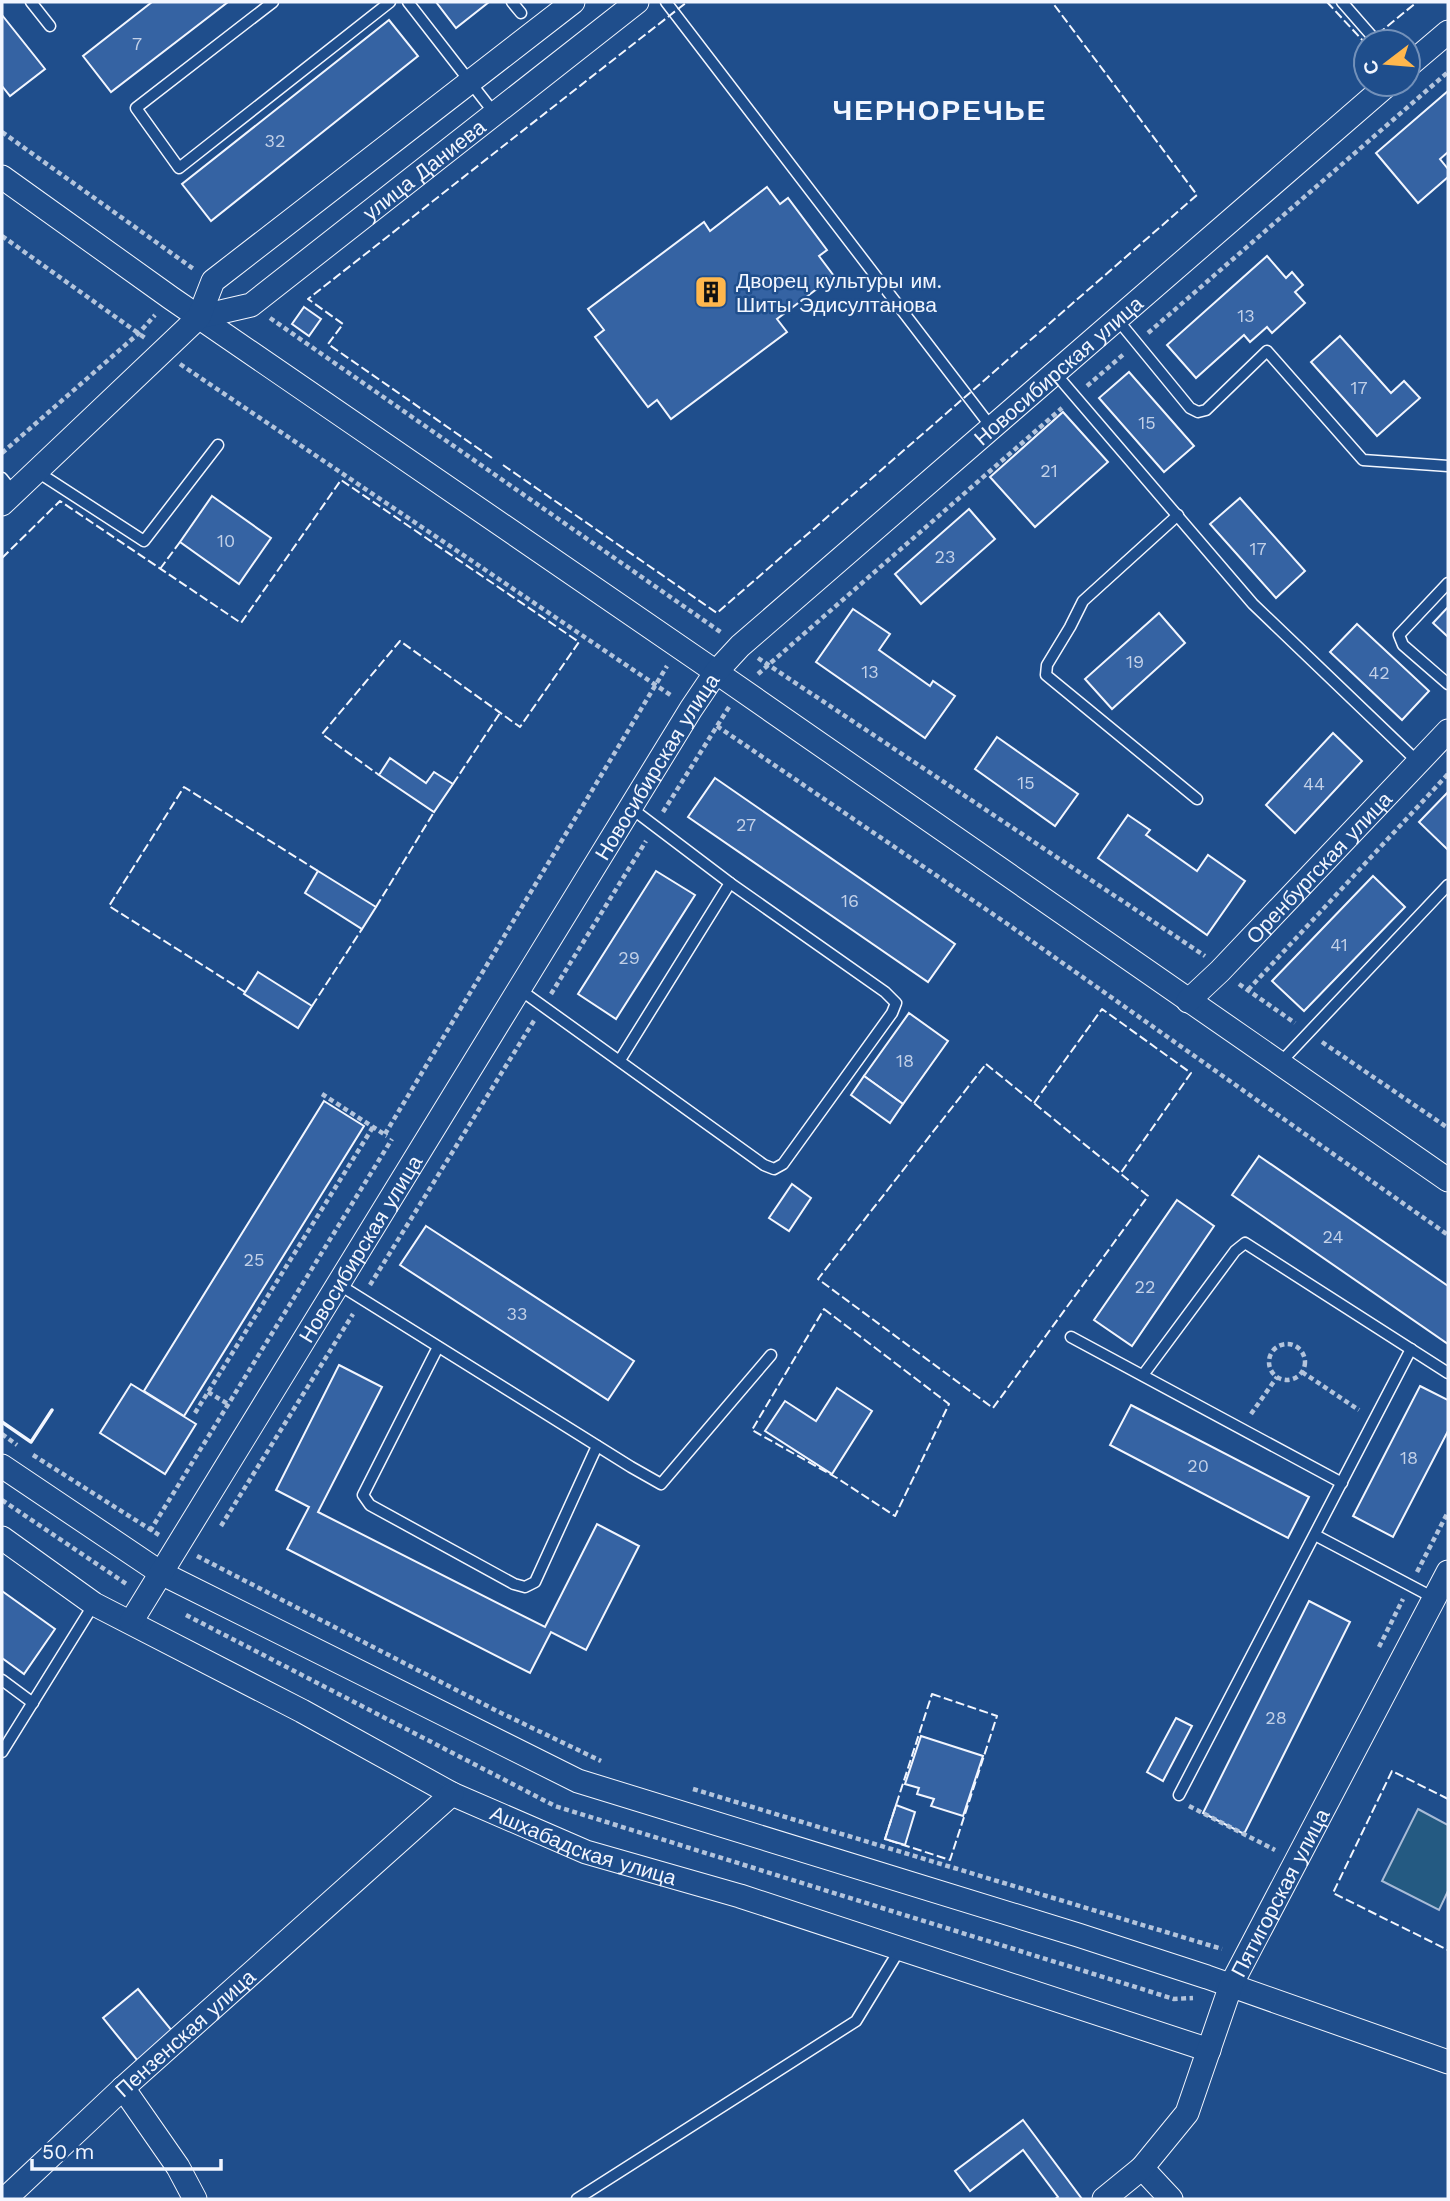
<svg xmlns="http://www.w3.org/2000/svg" width="1450" height="2201" font-family="'Work Sans',sans-serif">
<style>
.green{fill:#245a82;stroke:#a8bbd7;stroke-width:2}
.building{fill:#3563a3;stroke:#f2f6ff;stroke-width:2}
.lines{fill:none;stroke-linecap:round;stroke-linejoin:round}
.service-casing{stroke:#f2f6ff;stroke-width:13}
.minor-casing{stroke:#f2f6ff;stroke-width:25}
.path{stroke:#b3c4dc;stroke-width:4.5;stroke-dasharray:5 3.5;stroke-linecap:butt}
.service{stroke:#1f4e8c;stroke-width:10}
.minor{stroke:#1f4e8c;stroke-width:23}
.fence{stroke:#f2f6ff;stroke-width:2;stroke-dasharray:9 3.5;stroke-linecap:butt}
.wall{stroke:#f2f6ff;stroke-width:3.5}
.labels{text-anchor:middle;dominant-baseline:central;stroke-width:5;stroke-linejoin:round;paint-order:stroke}
.number-label{font-size:18px;fill:#c3d1e8}
.street-label{font-size:21px;fill:#f2f6ff;stroke:#1f4e8c}
.poi-label{font-size:21px;fill:#f2f6ff;stroke:#1f4e8c;text-anchor:start}
.district-label{font-size:28px;font-weight:bold;letter-spacing:2px;fill:#f2f6ff;stroke:#1f4e8c}
</style>
<rect width="100%" height="100%" fill="#1f4e8c"/>
<path class="green" d="M 1418,1809 L 1448,1825 L 1448,1891 L 1439,1910 L 1382,1881 Z"/>
<g class="building">
<path d="M 152,2 L 228,2 L 111,92 L 83,56 Z"/>
<path d="M 436,2 L 489,2 L 456,28 Z"/>
<path d="M 2,15 L 45,69 L 10,96 L 2,86 Z"/>
<path d="M 389,20 L 418,56 L 211,221 L 182,184 Z"/>
<path d="M 1448,91 L 1448,152 L 1440,159 L 1448,169 L 1448,177 L 1418,203 L 1376,153 Z"/>
<path d="M 767,187 L 780,204 L 788,198 L 827,250 L 819,256 L 834,276 L 777,319 L 787,332 L 671,419 L 657,400 L 648,407 L 595,337 L 604,330 L 588,309 L 704,222 L 710,231 Z"/>
<path d="M 1267,256 L 1286,278 L 1292,272 L 1303,285 L 1295,292 L 1305,303 L 1272,333 L 1267,327 L 1250,342 L 1244,335 L 1196,378 L 1167,345 Z"/>
<path d="M 304,307 L 321,319 L 309,336 L 292,324 Z"/>
<path d="M 1340,336 L 1391,393 L 1404,381 L 1420,398 L 1377,436 L 1311,362 Z"/>
<path d="M 1129,372 L 1194,446 L 1164,472 L 1099,398 Z"/>
<path d="M 1063,412 L 1108,462 L 1035,527 L 990,477 Z"/>
<path d="M 212,496 L 271,538 L 239,584 L 180,542 Z"/>
<path d="M 1240,498 L 1305,571 L 1276,598 L 1210,524 Z"/>
<path d="M 969,509 L 995,539 L 921,604 L 895,574 Z"/>
<path d="M 1448,607 L 1448,637 L 1433,623 Z"/>
<path d="M 853,609 L 890,634 L 879,650 L 930,686 L 933,681 L 955,696 L 925,738 L 816,662 Z"/>
<path d="M 1159,613 L 1185,643 L 1112,709 L 1085,679 Z"/>
<path d="M 1357,624 L 1429,691 L 1402,720 L 1330,652 Z"/>
<path d="M 1333,733 L 1362,761 L 1295,833 L 1266,805 Z"/>
<path d="M 997,737 L 1078,794 L 1055,826 L 975,769 Z"/>
<path d="M 390,758 L 426,783 L 434,772 L 453,784 L 434,812 L 379,775 Z"/>
<path d="M 715,778 L 955,944 L 928,982 L 688,817 Z"/>
<path d="M 1448,792 L 1448,850 L 1419,822 Z"/>
<path d="M 1128,815 L 1150,830 L 1146,835 L 1197,871 L 1208,855 L 1245,881 L 1207,935 L 1098,858 Z"/>
<path d="M 318,871 L 376,907 L 362,929 L 305,893 Z"/>
<path d="M 656,871 L 695,895 L 616,1019 L 578,994 Z"/>
<path d="M 1373,876 L 1405,907 L 1304,1011 L 1272,981 Z"/>
<path d="M 258,972 L 312,1006 L 298,1028 L 244,994 Z"/>
<path d="M 909,1013 L 948,1041 L 903,1104 L 864,1076 Z"/>
<path d="M 864,1076 L 903,1104 L 890,1123 L 851,1095 Z"/>
<path d="M 324,1101 L 364,1126 L 184,1416 L 144,1391 Z"/>
<path d="M 1259,1156 L 1448,1286 L 1448,1344 L 1232,1195 Z"/>
<path d="M 792,1184 L 811,1198 L 789,1231 L 769,1218 Z"/>
<path d="M 1177,1200 L 1214,1226 L 1132,1346 L 1094,1320 Z"/>
<path d="M 426,1226 L 634,1361 L 608,1400 L 400,1265 Z"/>
<path d="M 339,1365 L 382,1387 L 318,1512 L 545,1627 L 597,1524 L 639,1546 L 586,1650 L 551,1632 L 530,1673 L 287,1549 L 309,1507 L 276,1490 Z"/>
<path d="M 131,1384 L 196,1424 L 165,1474 L 100,1433 Z"/>
<path d="M 1420,1386 L 1448,1400 L 1448,1431 L 1393,1537 L 1353,1516 Z"/>
<path d="M 837,1388 L 872,1411 L 832,1474 L 765,1431 L 785,1401 L 816,1421 Z"/>
<path d="M 1131,1405 L 1309,1497 L 1288,1538 L 1110,1445 Z"/>
<path d="M 2,1591 L 55,1629 L 24,1674 L 2,1658 Z"/>
<path d="M 1309,1601 L 1350,1622 L 1244,1834 L 1203,1813 Z"/>
<path d="M 1176,1718 L 1192,1726 L 1163,1781 L 1147,1772 Z"/>
<path d="M 921,1736 L 983,1756 L 963,1816 L 931,1806 L 934,1799 L 917,1794 L 919,1788 L 905,1784 Z"/>
<path d="M 896,1805 L 915,1812 L 905,1845 L 885,1839 Z"/>
<path d="M 138,1989 L 177,2037 L 142,2066 L 103,2018 Z"/>
<path d="M 1023,2120 L 1082,2199 L 1055,2199 L 1058,2197 L 1023,2150 L 970,2191 L 955,2171 Z"/>
</g>
<g class="lines">
<defs>
<g id="service">
<path d="M 31,2 L 50,26"/>
<path d="M 273,2 L 136,108 L 179,168 L 390,2"/>
<path d="M 408,2 L 495,114"/>
<path d="M 512,2 L 521,13"/>
<path d="M 666,2 L 992,428"/>
<path d="M 1342,2 L 1377,42"/>
<path d="M 1117,319 L 1190,408 L 1198,412 L 1206,410 L 1267,351 L 1363,460 L 1448,466"/>
<path d="M 1055,373 L 1253,604 L 1418,762"/>
<path d="M 36,471 L 144,541 L 218,445"/>
<path d="M 2,478 L 14,493"/>
<path d="M 1178,515 L 1083,601 L 1070,627 L 1047,665 L 1046,675 L 1197,799"/>
<path d="M 1448,583 L 1399,635 L 1403,645 L 1448,684"/>
<path d="M 519,989 L 764,1165 L 774,1169 L 783,1164 L 892,1013 L 896,1003 L 885,992 L 730,883 L 631,808"/>
<path d="M 620,1060 L 730,883"/>
<path d="M 1279,1064 L 1448,885"/>
<path d="M 338,1284 L 631,1467 L 661,1484 L 771,1355"/>
<path d="M 1071,1337 L 1342,1483"/>
<path d="M 438,1347 L 363,1495 L 370,1505 L 514,1584 L 525,1587 L 535,1582 L 597,1446"/>
<path d="M 1143,1375 L 1235,1251 L 1245,1243 L 1448,1373"/>
<path d="M 1315,1535 L 1434,1598"/>
<path d="M 2,1680 L 33,1703"/>
<path d="M 2,1752 L 94,1604"/>
<path d="M 1179,1795 L 1411,1349"/>
<path d="M 577,2199 L 856,2021 L 900,1949"/>
</g>
<g id="minor">
<path d="M 1408,66 L 1448,32"/>
<path d="M 2,177 L 171,298 L 716,672 L 1448,1180"/>
<path id="s1" d="M 199,317 L 251,305 L 637,2"/>
<path d="M 2,504 L 199,317 L 213,281 L 573,2"/>
<path id="s2" d="M 1188,1001 L 1220,971 L 1448,731"/>
<path d="M 2,1466 L 161,1573 L 578,1781 L 1078,1935 L 1207,1977 L 1448,2062"/>
<path id="s3" d="M 2,1538 L 94,1604 L 302,1711 L 452,1794 L 586,1852 L 740,1896 L 1209,2050"/>
<path id="s4" d="M 131,1622 L 691,709 L 716,672 L 740,646 L 1388,84"/>
<path d="M 123,2088 L 178,2167 L 195,2199"/>
<path d="M 1142,2168 L 1171,2199"/>
<path id="s5" d="M 5,2199 L 123,2088 L 452,1794"/>
<path id="s6" d="M 1104,2199 L 1142,2168 L 1187,2113 L 1231,1985 L 1448,1572"/>
</g>
</defs>
<use href="#service" class="service-casing"/>
<use href="#minor" class="minor-casing"/>
<g class="path">
<path d="M 2,132 L 195,270"/>
<path d="M 2,236 L 145,338"/>
<path d="M 270,318 L 722,633"/>
<path d="M 1148,333 L 1448,72"/>
<path d="M 180,364 L 672,696"/>
<path d="M 1087,386 L 1125,353"/>
<path d="M 2,453 L 139,333 L 155,315"/>
<path d="M 758,658 L 1205,956"/>
<path d="M 758,674 L 1062,408"/>
<path d="M 717,726 L 1006,923 L 1448,1235"/>
<path d="M 663,812 L 729,707"/>
<path d="M 1239,984 L 1295,1023"/>
<path d="M 1248,990 L 1448,774"/>
<path d="M 551,994 L 646,841"/>
<path d="M 1322,1042 L 1448,1128"/>
<path d="M 322,1094 L 387,1136"/>
<path d="M 385,1134 L 667,666"/>
<path d="M 370,1285 L 535,1019"/>
<circle cx="1287" cy="1362" r="18"/>
<path d="M 1302,1372 L 1359,1410"/>
<path d="M 208,1392 L 228,1404"/>
<path d="M 195,1413 L 373,1127"/>
<path d="M 1251,1414 L 1277,1377"/>
<path d="M 2,1434 L 17,1445"/>
<path d="M 33,1455 L 159,1535"/>
<path d="M 2,1500 L 128,1585"/>
<path d="M 221,1526 L 353,1314"/>
<path d="M 150,1531 L 392,1139"/>
<path d="M 197,1556 L 497,1711 L 601,1761"/>
<path d="M 1417,1572 L 1448,1512"/>
<path d="M 186,1615 L 555,1806 L 1174,1999 L 1193,1998"/>
<path d="M 1379,1647 L 1403,1599"/>
<path d="M 693,1789 L 1222,1949"/>
<path d="M 1189,1806 L 1275,1850"/>
</g>
<use href="#service" class="service"/>
<use href="#minor" class="minor"/>
<g class="fence">
<path d="M 1327,2 L 1366,44"/>
<path d="M 1368,42 L 1417,2"/>
<path d="M 492,458 L 328,344 L 343,324 L 308,299 L 687,2"/>
<path d="M 503,465 L 717,613 L 1197,195 L 1052,2"/>
<path d="M 2,558 L 60,501 L 241,623 L 341,480 L 579,642 L 520,727 L 400,641 L 322,734 L 379,775"/>
<path d="M 160,569 L 180,542"/>
<path d="M 453,784 L 500,713"/>
<path d="M 376,907 L 434,812"/>
<path d="M 245,992 L 109,906 L 184,787 L 318,871"/>
<path d="M 312,1006 L 362,929"/>
<path d="M 986,1064 L 1148,1196 L 993,1408 L 818,1279 Z"/>
<path d="M 1034,1103 L 1102,1009 L 1191,1073 L 1120,1174"/>
<path d="M 824,1309 L 949,1404 L 895,1516 L 837,1478 L 752,1430 Z"/>
<path d="M 932,1694 L 997,1716 L 950,1860 L 885,1839 Z"/>
<path d="M 1448,1799 L 1392,1771 L 1333,1893 L 1448,1950"/>
</g>
<path class="wall" d="M 2,1422 L 31,1442 L 52,1410"/>
</g>
<defs>
<symbol id="building-square" viewBox="-11 -11 22 22"><rect x="-9" y="-9" width="18" height="18" rx="4" fill="#ffb74d" stroke="#1f4e8c"/><path d="M-4-6H4V6H1V3H-1V6H-4ZM-2.5-4.3h1.7v1.8h-1.7ZM.8-4.3h1.7v1.8H.8ZM-2.5-1h1.7V.8h-1.7ZM.8-1h1.7V.8H.8Z" fill="#111"/></symbol>
</defs>
<g fill-rule="evenodd">
<use href="#building-square" x="692" y="273" width="38" height="38"/>
</g>
<g class="labels">
<g class="number-label">
<text x="137" y="43">7</text>
<text x="275" y="140">32</text>
<text x="1246" y="315">13</text>
<text x="1359" y="387">17</text>
<text x="1147" y="422">15</text>
<text x="1049" y="470">21</text>
<text x="226" y="540">10</text>
<text x="1258" y="548">17</text>
<text x="945" y="556">23</text>
<text x="1135" y="661">19</text>
<text x="870" y="671">13</text>
<text x="1379" y="672">42</text>
<text x="1026" y="782">15</text>
<text x="1314" y="783">44</text>
<text x="746" y="824">27</text>
<text x="850" y="900">16</text>
<text x="1339" y="944">41</text>
<text x="629" y="957">29</text>
<text x="905" y="1060">18</text>
<text x="1333" y="1236">24</text>
<text x="254" y="1259">25</text>
<text x="1145" y="1286">22</text>
<text x="517" y="1313">33</text>
<text x="1409" y="1457">18</text>
<text x="1198" y="1465">20</text>
<text x="1276" y="1717">28</text>
</g>
<g class="street-label">
<text stroke="none"><textPath href="#s1" startOffset="273">улица Даниева</textPath></text>
<text stroke="none"><textPath href="#s4" startOffset="1572">Новосибирская улица</textPath></text>
<text stroke="none"><textPath href="#s4" startOffset="1004">Новосибирская улица</textPath></text>
<text stroke="none"><textPath href="#s2" startOffset="187">Оренбургская улица</textPath></text>
<text stroke="none"><textPath href="#s4" startOffset="438">Новосибирская улица</textPath></text>
<text stroke="none"><textPath href="#s3" startOffset="660">Ашхабадская улица</textPath></text>
<text stroke="none"><textPath href="#s6" startOffset="360">Пятигорская улица</textPath></text>
<text stroke="none"><textPath href="#s5" startOffset="245">Пензенская улица</textPath></text>
</g>
<g class="poi-label">
<text x="736" y="280">Дворец культуры им.<tspan x="736" dy="24">Шиты Эдисултанова</tspan></text>
</g>
<g class="district-label">
<text x="940" y="110">ЧЕРНОРЕЧЬЕ</text>
</g>
</g>
<rect width="1450" height="2201" fill="none" stroke="#f2f6ff" stroke-width="7"/>
<g transform="translate(1387 63) rotate(254)"><circle r="33" fill="#1f4e8c" stroke="#7391ba" stroke-width="2"/>
<path d="M0-5L12 26L0 18L-12 26Z" fill="#ffb74d"/>
<text y="-10" font-size="19" font-weight="bold" text-anchor="middle" fill="#f2f6ff">С</text>
</g>
<path d="M32 2159v10h189v-10" fill="none" stroke="#f2f6ff" stroke-width="3.5"/>
<text x="42" y="2159" font-size="21" fill="#f2f6ff" stroke="#1f4e8c" stroke-width="5" paint-order="stroke">50 m</text>
</svg>
